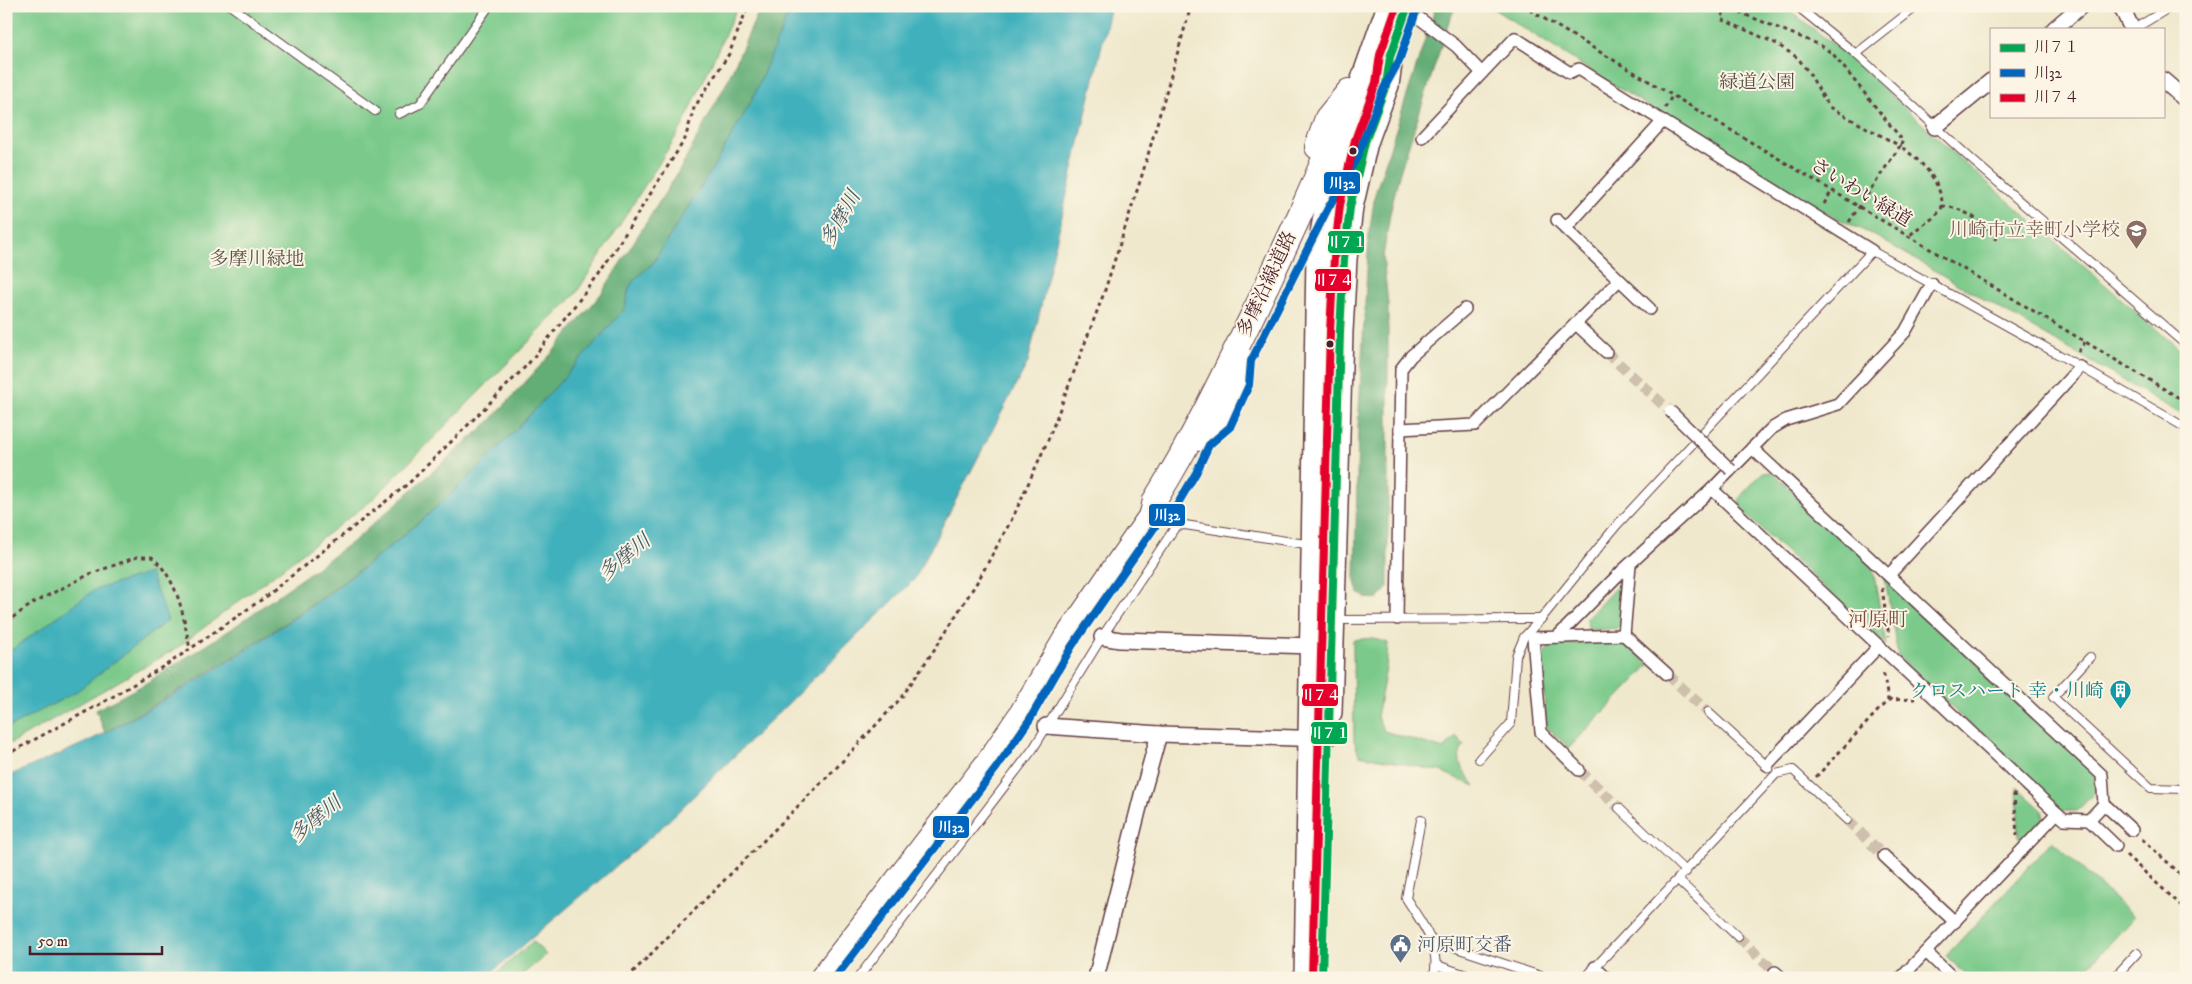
<svg xmlns="http://www.w3.org/2000/svg" width="2192" height="984" font-family="'IM FELL DW Pica','Noto Serif JP',serif">
<style>
.green{fill:#7bca8b;stroke:#62745b}
.forest{fill:#64ae77;stroke:#576651}
.water{fill:#41b1bc;stroke:#466874}
.lines{fill:none;stroke-linecap:round;stroke-linejoin:round}
.pedestrian-tunnel{stroke:#cec0ac;stroke-width:11;stroke-dasharray:11 5.5;stroke-linecap:butt}
.service-casing{stroke:#633d43;stroke-width:10}
.pedestrian-casing{stroke:#633d43;stroke-width:14}
.minor-casing{stroke:#633d43;stroke-width:18}
.primary-casing{stroke:#633d43;stroke-width:26}
.trunk-casing{stroke:#633d43;stroke-width:28}
.path{stroke:#633d43;stroke-width:3;stroke-dasharray:4 4;stroke-linecap:butt}
.service{stroke:#fff;stroke-width:8}
.pedestrian{stroke:#fff;stroke-width:11}
.minor{stroke:#fff;stroke-width:15}
.primary{stroke:#fff;stroke-width:24}
.trunk{stroke:#fff;stroke-width:25}
.pedestrian-bridge-casing{stroke:#633d43;stroke-width:14;stroke-linecap:butt}
.pedestrian-bridge{stroke:#fff;stroke-width:11}
.bus-1-casing{stroke:#fcf5e5;stroke-width:11}
.bus-2-casing{stroke:#fcf5e5;stroke-width:11}
.bus-3-casing{stroke:#fcf5e5;stroke-width:11}
.bus-1{stroke:#00a651;stroke-width:8}
.bus-2{stroke:#0065bd;stroke-width:8}
.bus-3{stroke:#e4002b;stroke-width:8}
.bus-dot{fill:#4a1f2b;stroke:#fcf5e5;stroke-width:2}
.labels{text-anchor:middle;dominant-baseline:central;stroke-width:4;stroke-linejoin:round;paint-order:stroke}
.park-label{font-size:19px;fill:#595248;stroke:#fcf5e5}
.street-label{font-size:19px;fill:#4a1f2b;stroke:#fcf5e5}
.education-label{font-size:19px;fill:#785e54;stroke:#fcf5e5;text-anchor:end}
.culture-label{font-size:19px;fill:#0d838f;stroke:#fcf5e5;text-anchor:end}
.service-label{font-size:19px;fill:#4e5e75;stroke:#fcf5e5;text-anchor:start}
.water-label{font-size:20px;font-style:italic;fill:#465965;stroke:#fcf5e5}
.neighbourhood-label{font-size:20px;fill:#7c4c43;stroke:#fcf5e5}
.line-badge{stroke:#fcf5e5;stroke-width:2}
.badge-label{font-size:14px;text-anchor:middle;font-weight:bold;fill:#fff}
</style>
<rect width="100%" height="100%" fill="#fcf5e5"/>
<filter id="ink" filterUnits="userSpaceOnUse"><feTurbulence type="fractalNoise" baseFrequency=".02" numOctaves="2"/><feDisplacementMap in="SourceGraphic" scale="10" xChannelSelector="R" yChannelSelector="G"/><feConvolveMatrix kernelMatrix="1 2 1 2 8 2 1 2 1" color-interpolation-filters="sRGB"/></filter>
<filter id="wash" filterUnits="userSpaceOnUse"><feTurbulence type="fractalNoise" baseFrequency=".0096" numOctaves="4" result="noise"/><feDisplacementMap in="SourceGraphic" scale="20" xChannelSelector="R" yChannelSelector="G"/><feGaussianBlur stdDeviation="1.12" result="paint"/><feColorMatrix in="noise" values="0 0 0 0 0 0 0 0 0 0 0 0 0 0 0 0 0 1.4 0 .05"/><feComposite in="paint" operator="in"/></filter>
<g filter="url(#wash)">
<rect width="100%" height="100%" fill="#efe8cc"/>
<g class="green">
<path d="M 6,6 L 738,6 L 682,127 L 575,295 L 371,501 L 177,648 L 6,746 Z"/>
<path d="M 1489,6 L 1784,6 L 1851,58 L 1960,159 L 2186,355 L 2186,417 L 1877,237 L 1814,207 L 1607,81 Z"/>
<path d="M 1763,472 L 1773,473 L 1872,564 L 1886,645 L 1740,509 L 1739,498 Z"/>
<path d="M 1885,578 L 2095,773 L 2095,792 L 2077,811 L 2060,811 L 1898,656 Z"/>
<path d="M 1619,584 L 1626,590 L 1622,628 L 1588,630 L 1587,618 Z"/>
<path d="M 1373,638 L 1388,643 L 1386,668 L 1377,717 L 1384,731 L 1444,749 L 1456,736 L 1464,745 C 1453,761 1465,772 1475,786 L 1440,771 L 1359,755 L 1354,740 L 1353,640 Z"/>
<path d="M 1624,641 L 1649,665 L 1569,748 L 1546,726 L 1542,657 L 1551,645 Z"/>
<path d="M 2017,787 L 2042,810 L 2044,818 L 2023,839 L 2019,838 Z"/>
<path d="M 2052,841 L 2134,917 L 2078,978 L 1970,978 L 1946,956 Z"/>
<path d="M 533,941 L 546,955 L 518,978 L 491,978 Z"/>
</g>
<g class="forest">
<path d="M 761,6 L 792,6 L 750,104 L 718,159 L 653,263 L 634,280 L 629,289 L 625,308 C 567,375 509,441 444,500 C 342,593 224,665 105,733 L 96,710 L 143,685 L 230,630 L 355,540 L 490,421 L 552,353 L 601,294 L 682,166 L 727,82 Z"/>
<path d="M 1436,6 L 1456,6 L 1450,19 L 1399,175 L 1390,214 L 1383,257 L 1388,304 L 1388,587 L 1378,599 L 1367,598 L 1358,593 L 1355,581 L 1358,427 L 1369,235 L 1375,194 Z"/>
</g>
<g class="water">
<path d="M 792,6 L 1111,6 L 1028,362 L 914,580 L 661,828 L 485,978 L 6,978 L 6,777 C 40,762 74,749 107,732 C 223,669 347,589 444,500 C 509,441 567,375 625,308 L 629,288 L 634,280 L 653,263 L 718,159 L 750,104 Z"/>
<path d="M 150,573 L 168,620 L 76,692 L 6,729 L 6,654 L 94,590 Z"/>
</g>
</g>
<g filter="url(#ink)">
<g class="lines">
<g class="pedestrian-tunnel">
<path d="M 1606,352 L 1670,411"/>
<path d="M 1667,674 L 1708,712"/>
<path d="M 1579,770 L 1619,808"/>
<path d="M 1847,820 L 1884,856"/>
<path d="M 1738,937 L 1775,972"/>
</g>
<defs>
<g id="service">
<path d="M 231,6 L 375,111"/>
<path d="M 1797,6 L 1856,54 L 1971,159 L 2186,345"/>
<path d="M 2134,29 L 2172,6"/>
<path d="M 1856,54 L 1917,6"/>
<path d="M 399,114 L 420,104 L 489,6"/>
<path d="M 1335,620 L 1541,619"/>
<path d="M 2090,657 L 2053,697 L 2151,788 L 2186,789"/>
<path d="M 1708,712 L 1769,768"/>
<path d="M 1479,759 L 1511,723 L 1516,656 L 1524,637 L 1541,619 L 1616,526 L 1872,251 L 2072,362 L 2186,428"/>
<path d="M 1619,808 L 1686,872"/>
<path d="M 1421,820 L 1406,898 C 1421,923 1443,947 1433,978"/>
<path d="M 1678,880 L 1738,937"/>
<path d="M 1432,940 L 1547,978"/>
<path d="M 1437,965 L 1475,978"/>
<path d="M 858,978 L 1033,749 L 1102,637 L 1176,526 L 1185,525 L 1312,545"/>
<path d="M 1585,978 L 1776,774 L 1793,770 L 1847,820"/>
<path d="M 2114,978 L 2137,953"/>
</g>
<g id="pedestrian">
<path d="M 1419,18 L 1456,46 L 1482,73 L 1515,38 L 1570,73 L 1579,69 L 1872,251"/>
<path d="M 1422,137 L 1482,73"/>
<path d="M 1557,220 L 1650,309"/>
<path d="M 1565,229 L 1663,121"/>
<path d="M 1576,324 L 1606,352"/>
<path d="M 1400,429 L 1475,425 L 1619,280"/>
<path d="M 1752,448 L 2102,775 L 2104,804 L 2089,820 L 2064,819 L 2057,813"/>
<path d="M 1712,489 L 2057,813 L 1901,978"/>
<path d="M 1889,575 L 2080,367"/>
<path d="M 1397,619 L 1401,369 L 1411,356 L 1465,309"/>
<path d="M 1624,635 L 1630,564"/>
<path d="M 1557,637 L 1622,571 L 1712,489 L 1771,429 L 1786,420 L 1838,404 L 1905,332 L 1932,284"/>
<path d="M 1767,765 L 1879,646"/>
<path d="M 1579,770 L 1541,732 L 1533,638 L 1624,635 L 1667,674"/>
<path d="M 2104,804 L 2132,830"/>
<path d="M 2089,820 L 2116,846"/>
<path d="M 1884,856 L 1955,922"/>
<path d="M 1926,952 L 1953,978"/>
<path d="M 1595,967 L 1606,978"/>
<path d="M 1775,972 L 1782,978"/>
</g>
<g id="minor">
<path d="M 2121,6 L 2132,29"/>
<path d="M 2054,29 L 2081,6"/>
<path d="M 2163,80 L 2186,100"/>
<path d="M 1935,127 L 1991,81"/>
<path d="M 1102,637 L 1120,640 L 1313,646"/>
<path d="M 1046,726 L 1159,734 L 1328,739"/>
<path d="M 1096,978 L 1142,795 L 1159,734"/>
</g>
<g id="primary">
<path d="M 1317,147 L 1327,118 L 1349,91"/>
<path d="M 1201,439 L 1221,422 L 1240,382 L 1241,358"/>
<path d="M 822,978 L 989,761 L 1021,714 L 1064,641 L 1152,514 L 1155,500 C 1194,437 1225,372 1257,306 C 1284,249 1312,192 1334,133"/>
</g>
<g id="trunk">
<path d="M 1329,712 L 1340,331 L 1344,259 L 1350,207 L 1365,142 L 1386,85 L 1390,57 L 1408,6"/>
<path d="M 1307,978 L 1319,257 L 1336,159 L 1390,6"/>
</g>
</defs>
<use href="#service" class="service-casing"/>
<use href="#pedestrian" class="pedestrian-casing"/>
<use href="#minor" class="minor-casing"/>
<use href="#primary" class="primary-casing"/>
<use href="#trunk" class="trunk-casing"/>
<g class="path">
<path d="M 1523,6 L 2186,402"/>
<path d="M 1665,108 L 1672,96"/>
<path d="M 1824,204 L 1831,192"/>
<path d="M 1942,206 C 1964,207 1984,223 1997,240"/>
<path d="M 1849,222 L 1900,146 L 1829,107 L 1809,73 L 1798,58 L 1775,43 L 1721,19 L 1726,7 L 1820,45 L 1833,54 L 1903,141 L 1900,146 C 1918,159 1933,172 1940,193 C 1942,199 1944,207 1939,212 C 1931,222 1917,226 1909,237"/>
<path d="M 2078,352 L 2085,342"/>
<path d="M 1882,588 L 1889,636"/>
<path d="M 6,622 L 35,602 L 90,574 L 137,557 L 152,557 C 179,581 183,615 190,649"/>
<path d="M 1888,700 L 1915,699"/>
<path d="M 6,755 L 102,703 L 171,662 L 261,600 L 409,483 L 461,432 L 528,364 L 599,275 L 685,139 L 694,108 L 729,54 L 748,6"/>
<path d="M 1816,777 L 1888,700 L 1883,670"/>
<path d="M 2014,793 L 2017,836"/>
<path d="M 2142,839 L 2186,879"/>
<path d="M 2126,855 L 2186,910"/>
<path d="M 627,978 L 837,767 L 901,698 L 934,650 L 979,579 L 1014,515 L 1048,440 L 1104,293 L 1143,172 L 1191,6"/>
</g>
<use href="#service" class="service"/>
<use href="#pedestrian" class="pedestrian"/>
<use href="#minor" class="minor"/>
<use href="#primary" class="primary"/>
<use href="#trunk" class="trunk"/>
<defs>
<path id="pedestrian-bridge" d="M 1670,411 L 1731,470"/>
</defs>
<use href="#pedestrian-bridge" class="pedestrian-bridge-casing"/>
<use href="#pedestrian-bridge" class="pedestrian-bridge"/>
<defs>
<path id="bus-1" d="M 1322,978 L 1340,331 L 1344,259 L 1350,207 L 1365,142 L 1386,85 L 1390,57 L 1408,6"/>
<path id="bus-2" d="M 835,978 L 997,767 L 1030,719 L 1072,646 L 1159,521 L 1174,510 L 1196,473 L 1209,445 L 1230,427 L 1249,385 L 1251,361 L 1327,210 L 1356,159 L 1384,88 L 1399,61 L 1417,9"/>
<path id="bus-3" d="M 1312,978 L 1330,331 L 1334,258 L 1340,205 L 1355,140 L 1376,83 L 1380,55 L 1397,6"/>
</defs>
<use href="#bus-1" class="bus-1-casing"/>
<use href="#bus-2" class="bus-2-casing"/>
<use href="#bus-3" class="bus-3-casing"/>
<use href="#bus-1" class="bus-1"/>
<use href="#bus-2" class="bus-2"/>
<use href="#bus-3" class="bus-3"/>
</g>
</g>
<defs>
<symbol id="school-pin" viewBox="-11 -11 22 30"><path d="M0 17L-7.5 6A9.5 9.5 0 1 1 7.5 6Z" fill="#8d6e63" stroke="#fcf5e5"/><path d="M0-5L7-2L0 1L-7-2ZM-4 1L0 2.5L4 1V4Q0 6-4 4Z" fill="#fff"/></symbol>
<symbol id="building-pin" viewBox="-11 -11 22 30"><path d="M0 17L-7.5 6A9.5 9.5 0 1 1 7.5 6Z" fill="#0f9aa8" stroke="#fcf5e5"/><path d="M-4-6H4V6H1V3H-1V6H-4ZM-2.5-4.3h1.7v1.8h-1.7ZM.8-4.3h1.7v1.8H.8ZM-2.5-1h1.7V.8h-1.7ZM.8-1h1.7V.8H.8Z" fill="#fff"/></symbol>
<symbol id="civic-pin" viewBox="-11 -11 22 30"><path d="M0 17L-7.5 6A9.5 9.5 0 1 1 7.5 6Z" fill="#5c6f8a" stroke="#fcf5e5"/><path d="M-.6-6.5H3V-4.5H.6V-3L4-1V1h2V6H-6V1h2V-1L-.6-3ZM-1.2 2.5V6h2.4V2.5Z" fill="#fff"/></symbol>
</defs>
<g fill-rule="evenodd">
<use href="#school-pin" x="2124" y="218" width="25" height="34"/>
<use href="#building-pin" x="2108" y="678" width="25" height="34"/>
<use href="#civic-pin" x="1388" y="932" width="25" height="34"/>
</g>
<g class="bus-dot">
<circle cx="1353" cy="151" r="4.5"/>
<circle cx="1330" cy="344" r="4.5"/>
</g>
<g class="labels">
<g class="park-label">
<text x="1757" y="82">緑道公園</text>
<text x="257" y="259">多摩川緑地</text>
</g>
<g class="street-label">
<text transform="translate(1861 193) rotate(31)">さいわい緑道</text>
<text transform="translate(1267 284) rotate(-65)">多摩沿線道路</text>
</g>
<g class="education-label">
<text x="2120" y="230">川崎市立幸町小学校</text>
</g>
<g class="culture-label">
<text x="2104" y="691">クロスハート 幸・川崎</text>
</g>
<g class="service-label">
<text x="1417" y="945">河原町交番</text>
</g>
<g class="water-label">
<text transform="translate(841 219) rotate(-61)">多摩川</text>
<text transform="translate(625 558) rotate(-40)">多摩川</text>
<text transform="translate(316 820) rotate(-40)">多摩川</text>
</g>
<g class="neighbourhood-label">
<text x="1878" y="620">河原町</text>
</g>
</g>
<g class="line-badge">
<rect x="1323" y="171" width="38" height="24" rx="5" fill="#0065bd"/>
<rect x="1327" y="230" width="38" height="24" rx="5" fill="#00a651"/>
<rect x="1314" y="268" width="38" height="24" rx="5" fill="#e4002b"/>
<rect x="1148" y="503" width="38" height="24" rx="5" fill="#0065bd"/>
<rect x="1301" y="683" width="38" height="24" rx="5" fill="#e4002b"/>
<rect x="1310" y="721" width="38" height="24" rx="5" fill="#00a651"/>
<rect x="932" y="815" width="38" height="24" rx="5" fill="#0065bd"/>
</g>
<g class="badge-label">
<text x="1342" y="188">川32</text>
<text x="1346" y="247">川７１</text>
<text x="1333" y="285">川７４</text>
<text x="1167" y="520">川32</text>
<text x="1320" y="700">川７４</text>
<text x="1329" y="738">川７１</text>
<text x="951" y="832">川32</text>
</g>
<rect width="2192" height="984" fill="none" stroke="#fcf5e5" stroke-width="25"/>
<rect x="1990" y="28" width="175" height="90" fill="#fcf5e5" stroke="#b59f9b"/>
<rect x="2000" y="44" width="25" height="8" fill="#00a651" stroke="#b59f9b"/>
<text x="2034" y="52" font-size="15" fill="#4a1f2b">川７１</text>
<rect x="2000" y="69" width="25" height="8" fill="#0065bd" stroke="#b59f9b"/>
<text x="2034" y="78" font-size="15" fill="#4a1f2b">川32</text>
<rect x="2000" y="94" width="25" height="8" fill="#e4002b" stroke="#b59f9b"/>
<text x="2034" y="102" font-size="15" fill="#4a1f2b">川７４</text>
<path d="M30 946v8h132v-8" fill="none" stroke="#4a1f2b" stroke-width="2.5"/>
<text x="38" y="946" font-size="15" fill="#4a1f2b" stroke="#fcf5e5" stroke-width="4" paint-order="stroke">50 m</text>
</svg>
